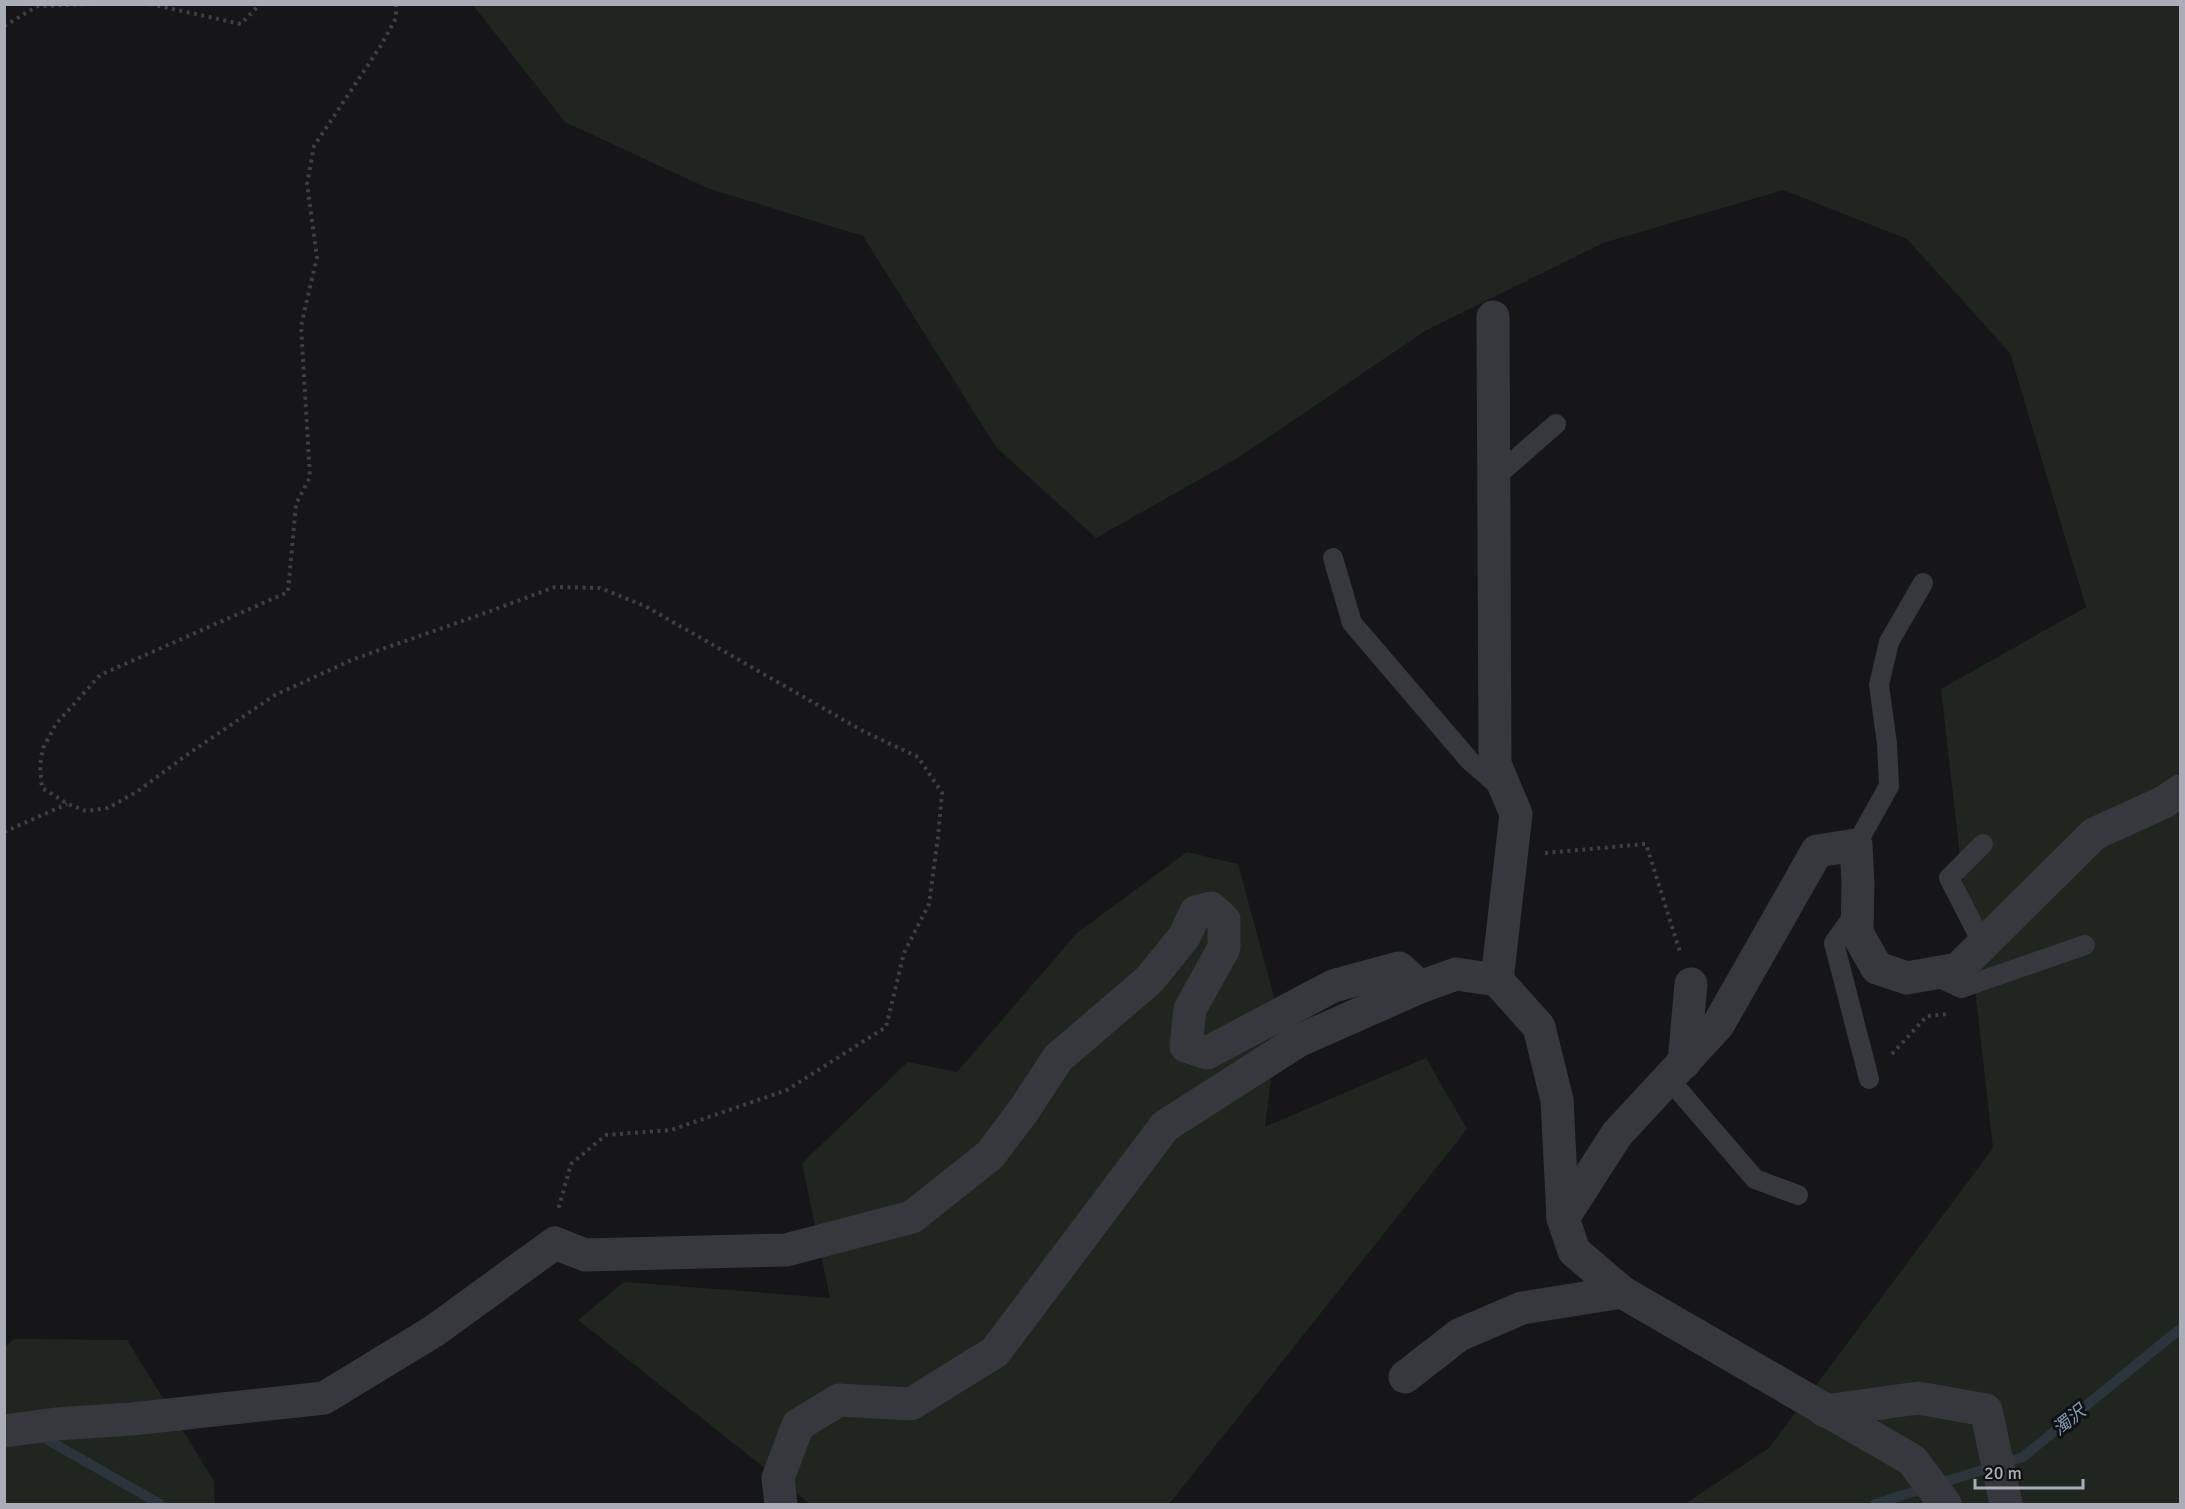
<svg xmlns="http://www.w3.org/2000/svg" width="2185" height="1509" font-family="Signika,'Noto Sans JP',sans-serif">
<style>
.green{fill:#1e261f}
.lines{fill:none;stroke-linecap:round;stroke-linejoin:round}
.stream{stroke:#2c353c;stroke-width:10}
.path{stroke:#3d3f44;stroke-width:4;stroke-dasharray:3 4.5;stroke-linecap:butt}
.lane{stroke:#37383d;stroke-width:20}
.street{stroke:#37383d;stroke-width:33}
.labels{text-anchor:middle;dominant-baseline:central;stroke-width:6;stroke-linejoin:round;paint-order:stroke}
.water-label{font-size:18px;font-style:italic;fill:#7f9bb3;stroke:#111113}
</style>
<rect width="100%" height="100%" fill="#161618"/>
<g class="green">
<path d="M 473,5 L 2180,5 L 2180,1504 L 1685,1504 L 1769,1448 L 1993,1148 L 1941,689 L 2086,607 L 2010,353 L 1907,239 L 1783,190 L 1603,243 L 1425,331 L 1239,457 L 1096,538 L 996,447 L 863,236 L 707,188 L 565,122 Z"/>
<path d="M 1187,852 L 1238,864 L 1279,1015 L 1265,1127 L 1426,1058 L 1467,1129 L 1169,1504 L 810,1504 L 578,1320 L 624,1282 L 830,1298 L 802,1163 L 908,1062 L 957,1072 L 1077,933 Z"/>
<path d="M 14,1339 L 127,1340 L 214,1481 L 215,1504 L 5,1504 L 5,1347 Z"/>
</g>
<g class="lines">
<g class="stream">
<path d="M 39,1435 L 160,1504"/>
<path d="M 1875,1504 L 2023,1457 L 2180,1329"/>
</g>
<g class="path">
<path d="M 150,4 L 241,24 L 260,4"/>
<path d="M 396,4 L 396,18 L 380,47 L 314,146 L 307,184 L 317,257 L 301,326 L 310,477 L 296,504 L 288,592 L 100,675 L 56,724 L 43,748 L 40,765 L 42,788 L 68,804 L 86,811 L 108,808 L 138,791 L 188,754 L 275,695 L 354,659 L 485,613 L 555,587 L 600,588 L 645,606 L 863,731 L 918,757 L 942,793 L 938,837 L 929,904 L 904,953 L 886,1027 L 787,1090 L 671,1130 L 606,1135 L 571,1164 L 558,1210"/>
<path d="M 4,26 L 38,6 L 93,4"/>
<path d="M 4,832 L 67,804"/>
<path d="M 1545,853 L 1646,844 L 1680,952"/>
<path d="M 1892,1054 L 1927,1016 L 1948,1014"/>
</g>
<g class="lane">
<path d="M 1493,479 L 1556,424"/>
<path d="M 1333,558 L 1352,623 L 1470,761 L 1500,787"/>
<path d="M 1856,845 L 1889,786 L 1887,744 L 1879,685 L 1889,642 L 1923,583"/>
<path d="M 1855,913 L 1834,943 L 1869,1079"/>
<path d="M 1983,944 L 1949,878 L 1983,844"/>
<path d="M 1935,976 L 1961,988 L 2085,945"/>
<path d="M 1669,1079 L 1755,1179 L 1798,1195"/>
</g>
<g class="street">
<path d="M 1493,317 L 1495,764 L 1516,814 L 1497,980"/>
<path d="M 1684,1063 L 1691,984"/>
<path d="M 1563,1218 L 1617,1134 L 1718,1025 L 1817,851 L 1856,845 L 1858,883 L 1857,933 L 1877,968 L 1907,978 L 1958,969 L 2094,834 L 2164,802 L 2180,791"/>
<path d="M 1405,1377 L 1459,1335 L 1522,1308 L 1622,1292"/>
<path d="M 1825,1411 L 1918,1398 L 1986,1410 L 2006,1504"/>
<path d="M 4,1431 L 56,1424 L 132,1419 L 324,1398 L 434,1331 L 555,1243 L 585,1255 L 786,1250 L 912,1217 L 990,1155 L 1024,1110 L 1058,1058 L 1149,980 L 1184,937 L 1196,912 L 1211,908 L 1224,920 L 1224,948 L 1190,1009 L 1186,1046 L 1207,1053 L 1333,986 L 1399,968 L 1420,987"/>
<path d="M 781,1504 L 778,1478 L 798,1425 L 839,1400 L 911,1404 L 995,1352 L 1165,1126 L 1298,1041 L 1420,987 L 1456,974 L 1497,980 L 1539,1027 L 1557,1100 L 1563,1218 L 1574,1251 L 1622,1292 L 1912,1460 L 1945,1504"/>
</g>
</g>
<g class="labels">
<g class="water-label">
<text transform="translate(2069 1420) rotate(-39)">濁沢</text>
</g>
</g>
<rect width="2185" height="1509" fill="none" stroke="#a8adb8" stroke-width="12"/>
<path d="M1975 1479v9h108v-9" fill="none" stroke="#a8adb8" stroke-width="3"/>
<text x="1984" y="1479" font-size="18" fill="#a8adb8" stroke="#111113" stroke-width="4.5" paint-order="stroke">20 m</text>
</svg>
